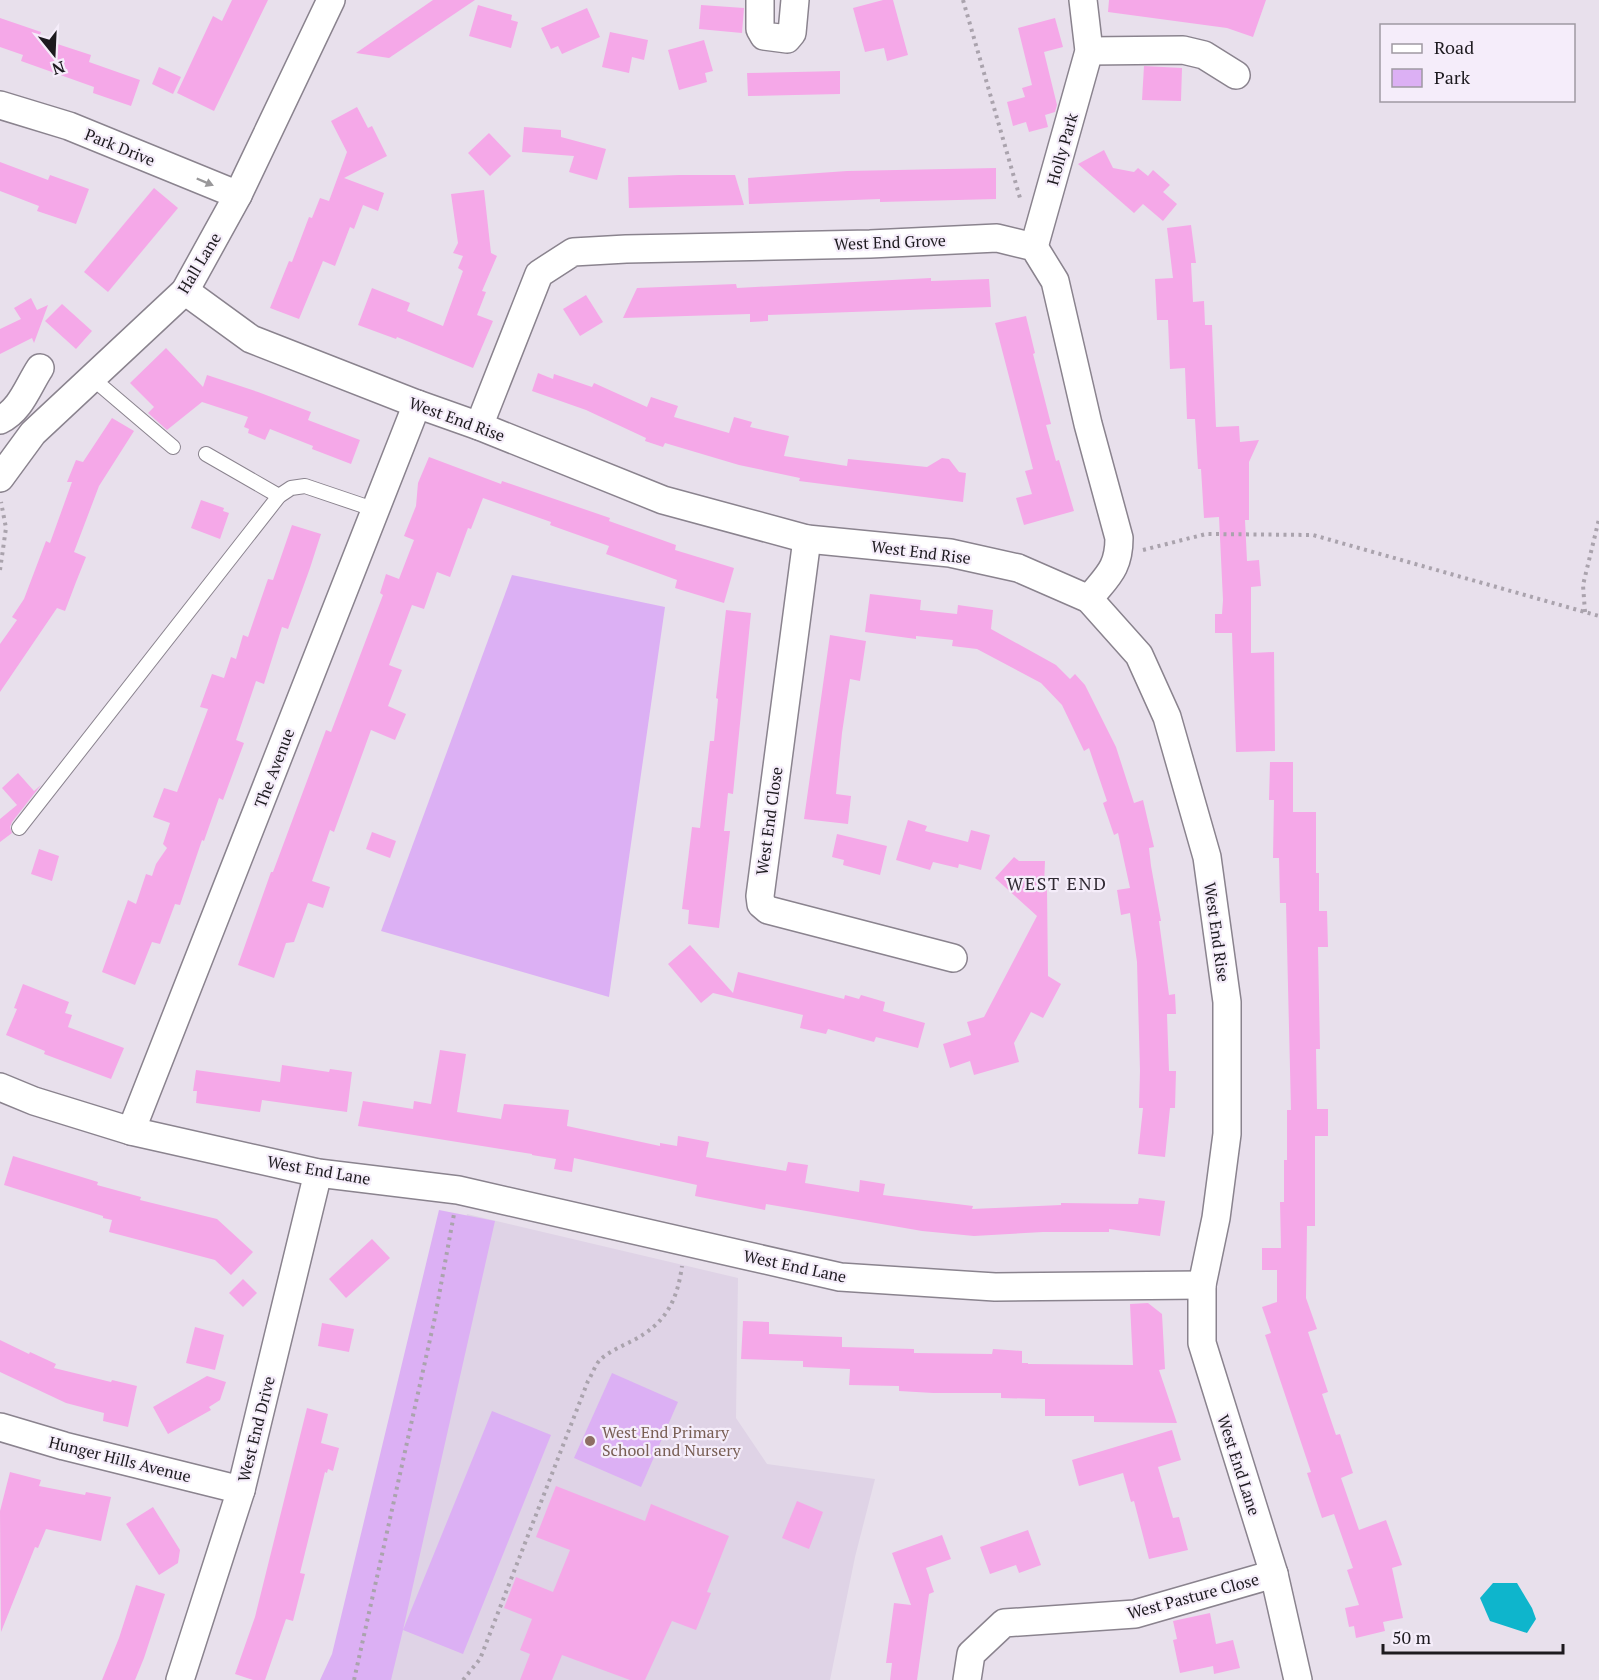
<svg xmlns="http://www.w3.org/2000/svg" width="1599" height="1680" font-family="'PT Serif',serif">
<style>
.built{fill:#dfd3e6}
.green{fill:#dcb0f4}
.water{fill:#0eb5cc}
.building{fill:#f5a8e8}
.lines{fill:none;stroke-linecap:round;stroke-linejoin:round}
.service-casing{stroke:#8a838e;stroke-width:16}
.minor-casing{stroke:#8a838e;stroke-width:30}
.path{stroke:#aaa3ad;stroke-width:4;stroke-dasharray:3 4.5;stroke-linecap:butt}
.service{stroke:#fff;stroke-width:14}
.minor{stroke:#fff;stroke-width:27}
.oneway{fill:#99989a}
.education-dot{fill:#8d6e63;stroke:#f5edfa;stroke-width:2}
.labels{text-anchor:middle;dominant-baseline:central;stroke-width:4.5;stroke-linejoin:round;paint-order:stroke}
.street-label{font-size:16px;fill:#1d1a1f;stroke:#f5edfa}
.education-label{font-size:16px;fill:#785e54;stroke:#f5edfa;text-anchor:start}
.neighbourhood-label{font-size:18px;letter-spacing:1.5px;fill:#302a33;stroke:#f5edfa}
</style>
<rect width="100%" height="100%" fill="#e8e0ec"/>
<path class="built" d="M 467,1214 L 738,1278 L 736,1418 L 767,1464 L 875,1479 L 855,1557 L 830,1680 L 386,1680 Z"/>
<g class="green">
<path d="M 512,575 L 665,607 L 609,997 L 381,931 Z"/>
<path d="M 439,1210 L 495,1221 L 403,1630 L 492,1411 L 551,1435 L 463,1654 L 403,1630 L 391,1680 L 320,1680 L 332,1654 Z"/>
<path d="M 612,1373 L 678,1402 L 641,1487 L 574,1458 Z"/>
</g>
<path class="water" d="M 1493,1583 L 1517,1583 L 1532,1608 L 1536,1619 L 1527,1633 L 1490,1621 L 1480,1598 Z"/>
<g class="building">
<path d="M 232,0 L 268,0 L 214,111 L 177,93 L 213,16 L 222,21 Z"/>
<path d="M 433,0 L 475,0 L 389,58 L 356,53 Z"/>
<path d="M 883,0 L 893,0 L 908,55 L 887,61 L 884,48 L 865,52 L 853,8 Z"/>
<path d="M 1109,0 L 1266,0 L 1253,37 L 1227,28 L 1108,12 Z"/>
<path d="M 478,5 L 512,15 L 511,20 L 518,22 L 511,48 L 469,36 Z"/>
<path d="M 701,5 L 744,8 L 742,33 L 699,29 Z"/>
<path d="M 587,8 L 600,37 L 562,54 L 558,46 L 551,49 L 541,28 Z"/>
<path d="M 0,18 L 41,32 L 39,38 L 91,55 L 89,62 L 140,80 L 131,106 L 93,93 L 94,87 L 21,61 L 23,55 L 0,47 Z"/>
<path d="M 1055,18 L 1063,47 L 1044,52 L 1057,105 L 1055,112 L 1045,115 L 1048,127 L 1029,132 L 1026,122 L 1013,126 L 1007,102 L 1025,97 L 1022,88 L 1032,85 L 1018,28 Z"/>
<path d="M 610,32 L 648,40 L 644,60 L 632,57 L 629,73 L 602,67 Z"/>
<path d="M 704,40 L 713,71 L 705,73 L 707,82 L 679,90 L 668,50 Z"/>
<path d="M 1144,66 L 1182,68 L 1181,101 L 1142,100 Z"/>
<path d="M 159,67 L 181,77 L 173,94 L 152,84 Z"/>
<path d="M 840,71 L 840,94 L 748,96 L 747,73 Z"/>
<path d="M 357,107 L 368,128 L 372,126 L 387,156 L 344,178 L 384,193 L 378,211 L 363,205 L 354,229 L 350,227 L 335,266 L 323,261 L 299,319 L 270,308 L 289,261 L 292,262 L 309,217 L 312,218 L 320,198 L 329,201 L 347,152 L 331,121 Z"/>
<path d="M 524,127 L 561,130 L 561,137 L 606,149 L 597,180 L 569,172 L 574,156 L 522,152 Z"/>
<path d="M 489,133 L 511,156 L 490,176 L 468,153 Z"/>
<path d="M 1104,150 L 1113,168 L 1134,172 L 1138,168 L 1148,176 L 1153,170 L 1170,185 L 1163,192 L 1177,204 L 1163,221 L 1143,204 L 1134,213 L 1078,164 Z"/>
<path d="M 0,162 L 48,180 L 50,175 L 89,189 L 76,224 L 37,211 L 39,206 L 0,191 Z"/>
<path d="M 996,168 L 996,199 L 880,202 L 880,199 L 749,204 L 748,178 L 847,171 Z"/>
<path d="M 679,175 L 735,175 L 744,205 L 629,208 L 628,177 Z"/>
<path d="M 154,188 L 178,208 L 108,292 L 84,272 Z"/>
<path d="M 484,190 L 491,253 L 497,256 L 482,291 L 486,292 L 477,315 L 493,321 L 473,368 L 397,337 L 396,339 L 358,325 L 372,288 L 410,303 L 407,311 L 443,326 L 463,271 L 458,268 L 463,256 L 453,253 L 458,243 L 451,194 Z"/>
<path d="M 1191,225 L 1196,263 L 1191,263 L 1193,302 L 1204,301 L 1205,325 L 1212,325 L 1216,427 L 1239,426 L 1240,442 L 1259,440 L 1249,462 L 1249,520 L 1245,520 L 1247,561 L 1259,560 L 1261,586 L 1251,587 L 1251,653 L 1274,652 L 1275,751 L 1236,752 L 1232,633 L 1215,633 L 1215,614 L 1222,614 L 1223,600 L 1219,517 L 1204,518 L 1201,469 L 1198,469 L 1195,419 L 1187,419 L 1185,368 L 1170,369 L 1168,320 L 1157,320 L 1155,279 L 1173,278 L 1167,228 Z"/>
<path d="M 931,278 L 931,281 L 989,279 L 991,307 L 768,315 L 768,321 L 750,322 L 750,314 L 623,318 L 637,288 L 736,284 L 737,288 Z"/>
<path d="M 586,295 L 603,322 L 580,336 L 563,309 Z"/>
<path d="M 31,298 L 37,310 L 48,305 L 34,343 L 32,338 L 0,354 L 0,329 L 21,319 L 14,308 Z"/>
<path d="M 62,304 L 92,331 L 76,349 L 45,321 Z"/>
<path d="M 1026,316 L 1035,353 L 1033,354 L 1051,424 L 1046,425 L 1056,461 L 1059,460 L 1074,511 L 1024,525 L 1016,498 L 1032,494 L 1025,471 L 1033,469 L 995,323 Z"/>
<path d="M 166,348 L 203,387 L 207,375 L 258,392 L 311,412 L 308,420 L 360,440 L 351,464 L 312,449 L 313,446 L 270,429 L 265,440 L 248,433 L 249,429 L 244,427 L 248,417 L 202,402 L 167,430 L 148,413 L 154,407 L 130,383 Z"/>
<path d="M 538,373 L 553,379 L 554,374 L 592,387 L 594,383 L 647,407 L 651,397 L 678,406 L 674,417 L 729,433 L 734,417 L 752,422 L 750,427 L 789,436 L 784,456 L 847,466 L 848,459 L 927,467 L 942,458 L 949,459 L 959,472 L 966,473 L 963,502 L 799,481 L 800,478 L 739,465 L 665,443 L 663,447 L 645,441 L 646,438 L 586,410 L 532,391 Z"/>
<path d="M 112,418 L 134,431 L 99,486 L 74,552 L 86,557 L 76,582 L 65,611 L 57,608 L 0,692 L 0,644 L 17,620 L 12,617 L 24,599 L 46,541 L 50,543 L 72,482 L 67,482 L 76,460 L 83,462 Z"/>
<path d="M 429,457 L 501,484 L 502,481 L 610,518 L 609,521 L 676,545 L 675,550 L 734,568 L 724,603 L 675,588 L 677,580 L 606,554 L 609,546 L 550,525 L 551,522 L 483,498 L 471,529 L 468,528 L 450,577 L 437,572 L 424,609 L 412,605 L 389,665 L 402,670 L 388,706 L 406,714 L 395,740 L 371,730 L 334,832 L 330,830 L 312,881 L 330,887 L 323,908 L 308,903 L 294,942 L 286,943 L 274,978 L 238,965 L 271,872 L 273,872 L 326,730 L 331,732 L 383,595 L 380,593 L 386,574 L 399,579 L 414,540 L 404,536 L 416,506 L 418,483 Z"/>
<path d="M 201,500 L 224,508 L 223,511 L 229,513 L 220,539 L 191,528 Z"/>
<path d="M 292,525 L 321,534 L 310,568 L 288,629 L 282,627 L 264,684 L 256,681 L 236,740 L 244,743 L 223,800 L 219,798 L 204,841 L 202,840 L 180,905 L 175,904 L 160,944 L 152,942 L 135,985 L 102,972 L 128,900 L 136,904 L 146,874 L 152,876 L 156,864 L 167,848 L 163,844 L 170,823 L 153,817 L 164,788 L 177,792 L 208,709 L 200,707 L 212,674 L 224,678 L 231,657 L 236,659 L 243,635 L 248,637 L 268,579 L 273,580 Z"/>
<path d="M 870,594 L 921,600 L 920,610 L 957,614 L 958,605 L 993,610 L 991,629 L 1056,665 L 1070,679 L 1075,674 L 1085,685 L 1116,747 L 1134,803 L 1143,800 L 1154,847 L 1149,848 L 1151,866 L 1161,921 L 1159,921 L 1169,995 L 1175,994 L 1176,1014 L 1167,1014 L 1169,1071 L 1176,1071 L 1175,1108 L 1170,1108 L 1165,1157 L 1138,1154 L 1143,1108 L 1139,1108 L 1140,1071 L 1137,962 L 1130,913 L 1121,915 L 1117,890 L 1130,888 L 1118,833 L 1114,835 L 1103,803 L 1107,801 L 1089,748 L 1084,751 L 1062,705 L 1041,683 L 977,649 L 952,646 L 953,640 L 916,636 L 916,639 L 865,632 Z"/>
<path d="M 726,610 L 751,613 L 733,794 L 728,793 L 724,831 L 730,831 L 719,928 L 688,924 L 689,910 L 682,909 L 692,827 L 700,828 L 710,741 L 714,741 L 718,699 L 716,698 Z"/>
<path d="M 830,635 L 866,641 L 860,681 L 850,679 L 842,733 L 836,794 L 851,796 L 848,824 L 804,819 Z"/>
<path d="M 1270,762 L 1293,762 L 1293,812 L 1316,812 L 1316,873 L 1319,873 L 1319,911 L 1327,911 L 1328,947 L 1318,947 L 1320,1049 L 1316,1049 L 1317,1109 L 1328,1109 L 1328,1136 L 1315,1136 L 1315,1226 L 1307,1226 L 1306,1298 L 1317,1329 L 1308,1332 L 1328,1392 L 1322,1394 L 1336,1435 L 1340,1434 L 1353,1473 L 1341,1478 L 1359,1530 L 1386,1520 L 1402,1565 L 1392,1568 L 1403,1618 L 1383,1622 L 1385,1631 L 1356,1638 L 1354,1626 L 1349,1627 L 1345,1608 L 1359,1605 L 1347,1570 L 1353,1568 L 1334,1514 L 1322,1518 L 1307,1473 L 1311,1472 L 1265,1335 L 1271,1333 L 1262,1307 L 1277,1302 L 1277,1270 L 1262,1270 L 1262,1248 L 1281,1248 L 1280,1202 L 1284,1202 L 1284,1160 L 1287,1160 L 1287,1110 L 1291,1110 L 1286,903 L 1280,903 L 1279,858 L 1273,858 L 1274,800 L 1269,800 Z"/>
<path d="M 18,773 L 34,791 L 41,785 L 12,822 L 10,827 L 12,833 L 0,842 L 0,819 L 17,805 L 2,788 Z"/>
<path d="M 908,820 L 927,826 L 925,831 L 968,842 L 971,830 L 990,835 L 981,870 L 959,864 L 958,868 L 933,862 L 930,870 L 896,860 Z"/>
<path d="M 372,832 L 396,841 L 390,858 L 366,849 Z"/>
<path d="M 837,834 L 887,846 L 880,875 L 843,865 L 844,860 L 832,857 Z"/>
<path d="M 39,849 L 59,856 L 52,881 L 31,874 Z"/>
<path d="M 1014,857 L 1019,861 L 1045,861 L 1044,885 L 1047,888 L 1048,976 L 1061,984 L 1043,1018 L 1031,1012 L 1014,1043 L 1019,1062 L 974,1075 L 970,1061 L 950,1068 L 943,1044 L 971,1035 L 967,1022 L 984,1017 L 1037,916 L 995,878 Z"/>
<path d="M 690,945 L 733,993 L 738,972 L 844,999 L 845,995 L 859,999 L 861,995 L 885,1002 L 883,1011 L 925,1023 L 918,1048 L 876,1037 L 874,1042 L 828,1029 L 826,1034 L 800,1028 L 803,1015 L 713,993 L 701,1003 L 668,964 Z"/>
<path d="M 23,984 L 69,1002 L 65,1013 L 72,1015 L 68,1027 L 124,1048 L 111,1079 L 44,1054 L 45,1051 L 6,1035 L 17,1009 L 14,1008 Z"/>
<path d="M 440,1050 L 466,1054 L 457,1112 L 501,1119 L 504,1104 L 569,1110 L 567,1126 L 660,1146 L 660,1143 L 677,1146 L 678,1136 L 709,1142 L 706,1157 L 786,1171 L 788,1162 L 808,1165 L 805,1183 L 859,1192 L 860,1180 L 885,1184 L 883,1195 L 973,1206 L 972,1209 L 1061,1205 L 1061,1203 L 1138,1204 L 1139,1198 L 1165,1201 L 1160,1236 L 1109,1229 L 1109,1232 L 1043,1232 L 974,1236 L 922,1231 L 766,1204 L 765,1210 L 695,1196 L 697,1185 L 574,1158 L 572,1172 L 554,1169 L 556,1159 L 532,1155 L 532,1154 L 358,1126 L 363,1101 L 413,1109 L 414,1101 L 431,1104 Z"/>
<path d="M 282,1065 L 329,1072 L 330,1069 L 352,1072 L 347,1112 L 262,1100 L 260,1112 L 196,1103 L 197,1091 L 193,1091 L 196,1070 L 280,1082 Z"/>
<path d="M 13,1156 L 98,1182 L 97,1185 L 141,1197 L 140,1200 L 217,1219 L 253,1252 L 231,1275 L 215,1260 L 109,1232 L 112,1220 L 103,1218 L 103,1216 L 4,1185 Z"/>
<path d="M 372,1239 L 390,1258 L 346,1298 L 329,1279 Z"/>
<path d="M 243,1279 L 257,1293 L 243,1307 L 229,1293 Z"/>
<path d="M 1148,1303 L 1162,1314 L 1165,1369 L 1159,1370 L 1177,1423 L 1094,1422 L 1094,1416 L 1045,1416 L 1045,1399 L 1001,1398 L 1001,1393 L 933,1393 L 899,1391 L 899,1386 L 849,1385 L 850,1369 L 803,1367 L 803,1361 L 741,1359 L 743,1321 L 769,1322 L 769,1334 L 842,1337 L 842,1347 L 914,1349 L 914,1353 L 992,1354 L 993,1349 L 1022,1351 L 1022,1363 L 1028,1363 L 1028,1364 L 1133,1365 L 1130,1304 Z"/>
<path d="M 322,1323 L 354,1329 L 349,1352 L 318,1346 Z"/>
<path d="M 195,1327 L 224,1335 L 215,1370 L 186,1363 Z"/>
<path d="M 0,1340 L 29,1354 L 30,1352 L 56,1364 L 54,1368 L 111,1382 L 112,1380 L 137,1386 L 128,1427 L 103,1421 L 104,1413 L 66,1403 L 0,1372 Z"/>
<path d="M 207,1376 L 226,1382 L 220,1400 L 209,1407 L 211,1410 L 168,1434 L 153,1407 Z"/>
<path d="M 307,1408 L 328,1414 L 321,1443 L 339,1448 L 333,1471 L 328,1469 L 327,1473 L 325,1472 L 300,1573 L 305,1574 L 293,1621 L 286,1619 L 265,1680 L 253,1680 L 235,1674 L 255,1617 Z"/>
<path d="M 1172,1430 L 1181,1460 L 1158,1467 L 1173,1518 L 1179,1517 L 1188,1550 L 1149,1559 L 1134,1501 L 1131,1502 L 1123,1473 L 1079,1486 L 1072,1460 Z"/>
<path d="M 10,1472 L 41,1480 L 39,1486 L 85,1495 L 86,1492 L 111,1497 L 101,1541 L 46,1529 L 38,1548 L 35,1547 L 1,1632 L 0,1511 Z"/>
<path d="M 556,1486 L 645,1521 L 651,1504 L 729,1536 L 707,1592 L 711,1593 L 696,1630 L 672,1621 L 645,1680 L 630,1680 L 562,1655 L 552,1680 L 520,1680 L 530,1654 L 520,1650 L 532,1619 L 504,1608 L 516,1577 L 553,1592 L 570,1550 L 536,1537 Z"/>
<path d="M 797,1501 L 823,1512 L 809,1549 L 782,1538 Z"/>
<path d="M 153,1507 L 180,1550 L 178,1563 L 159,1575 L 126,1524 Z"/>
<path d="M 1028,1530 L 1041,1565 L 1019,1573 L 1016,1565 L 990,1574 L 980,1547 Z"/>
<path d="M 942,1535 L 951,1559 L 926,1568 L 934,1592 L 929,1594 L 917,1680 L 890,1680 L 892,1663 L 886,1663 L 894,1603 L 911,1605 L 892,1553 Z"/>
<path d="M 136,1585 L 165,1594 L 144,1658 L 135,1680 L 102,1680 L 119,1638 Z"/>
<path d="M 1210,1613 L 1216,1644 L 1233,1640 L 1240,1668 L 1214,1674 L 1213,1666 L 1180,1673 L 1173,1640 L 1177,1639 L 1173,1621 Z"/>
</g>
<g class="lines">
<defs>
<g id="service">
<path d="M 92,378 L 173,447"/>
<path d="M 206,454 L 279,496"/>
<path d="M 19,828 L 279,496 L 291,488 L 305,486 L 376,510"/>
</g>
<g id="minor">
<path d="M 760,0 L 760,29 L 764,36 L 787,39 L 792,33 L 795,0"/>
<path d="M 1089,51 L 1183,50 L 1204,55 L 1236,75"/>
<path d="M 0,105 L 69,126 L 238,195"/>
<path d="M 1034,247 L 1089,51 L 1083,0"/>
<path d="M 185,291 L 251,339 L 417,404 L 479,426 L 663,500 L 807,539 L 950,553 L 1018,568 L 1089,599 L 1139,655 L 1167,717 L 1207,857 L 1227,1002 L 1227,1134 L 1216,1218 L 1202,1285 L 1202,1343 L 1274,1574 L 1298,1680"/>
<path d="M 0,420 C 21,410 28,386 40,368"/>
<path d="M 479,426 L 539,274 L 573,252 L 626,249 L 870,244 L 997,238 L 1034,247 L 1055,281 L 1088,424 L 1119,538 C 1119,569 1107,576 1089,599"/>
<path d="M 0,478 L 33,433 L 185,291 L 238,195 L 331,0"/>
<path d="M 807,539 L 760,896 L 761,904 L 768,910 L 953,958"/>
<path d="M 0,1087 L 34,1101 L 131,1131 L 318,1173 L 458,1190 L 840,1277 L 995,1287 L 1202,1285"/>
<path d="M 131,1131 L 417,404"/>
<path d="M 0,1427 L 64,1446 L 241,1490"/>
<path d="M 180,1680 L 241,1490 L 318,1173"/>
<path d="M 967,1680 L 971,1654 L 1004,1623 L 1135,1614 L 1274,1574"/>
</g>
</defs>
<use href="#service" class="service-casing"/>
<use href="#minor" class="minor-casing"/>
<g class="path">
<path d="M 963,0 L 1020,198"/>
<path d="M 1143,550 L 1206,534 L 1313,535 L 1599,616"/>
<path d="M 0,570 L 6,528 L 1,502"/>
<path d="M 1585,612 L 1583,585 L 1599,519"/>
<path d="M 354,1680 L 435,1317 L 454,1214"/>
<path d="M 463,1680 L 480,1659 L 588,1381 C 592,1375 595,1365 600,1360 C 608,1352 622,1346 632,1341 C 665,1324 677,1302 682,1266"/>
</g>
<use href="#service" class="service"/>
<use href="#minor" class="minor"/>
</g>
<defs><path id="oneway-solid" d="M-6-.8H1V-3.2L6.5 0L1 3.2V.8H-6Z" transform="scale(1.5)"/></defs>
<use class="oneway" href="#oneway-solid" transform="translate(205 182) rotate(23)"/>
<circle class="education-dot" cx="590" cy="1441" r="6"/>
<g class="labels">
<g class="street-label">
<text transform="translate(120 147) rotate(22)">Park Drive</text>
<text transform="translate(1062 149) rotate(-74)">Holly Park</text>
<text transform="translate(890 242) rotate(-2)">West End Grove</text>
<text transform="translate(199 263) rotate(-59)">Hall Lane</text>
<text transform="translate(457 419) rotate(20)">West End Rise</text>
<text transform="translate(921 552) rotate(7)">West End Rise</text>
<text transform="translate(274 768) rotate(-69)">The Avenue</text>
<text transform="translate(769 821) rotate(-82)">West End Close</text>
<text transform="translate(1217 932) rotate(82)">West End Rise</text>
<text transform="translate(319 1170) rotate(10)">West End Lane</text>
<text transform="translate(795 1266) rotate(12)">West End Lane</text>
<text transform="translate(256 1429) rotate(-76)">West End Drive</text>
<text transform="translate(120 1459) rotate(14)">Hunger Hills Avenue</text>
<text transform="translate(1239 1465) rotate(72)">West End Lane</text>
<text transform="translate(1193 1596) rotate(-15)">West Pasture Close</text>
</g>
<g class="education-label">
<text x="602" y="1432">West End Primary<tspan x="602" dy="18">School and Nursery</tspan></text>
</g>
<g class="neighbourhood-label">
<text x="1057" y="883">WEST END</text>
</g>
</g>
<rect x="1380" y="24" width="195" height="78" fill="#f5edfa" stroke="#9f99a2" stroke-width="1.5"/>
<rect x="1392" y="44" width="30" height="9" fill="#ffffff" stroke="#9f99a2" stroke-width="1.5"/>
<text x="1434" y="54" font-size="18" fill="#1d1a1f">Road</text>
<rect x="1392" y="69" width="30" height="18" fill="#dcb0f4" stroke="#9f99a2" stroke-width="1.5"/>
<text x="1434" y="84" font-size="18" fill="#1d1a1f">Park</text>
<g transform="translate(54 54) rotate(162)" stroke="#f5edfa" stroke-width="4.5" paint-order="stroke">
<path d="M0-4.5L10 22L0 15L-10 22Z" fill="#1d1a1f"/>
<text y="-9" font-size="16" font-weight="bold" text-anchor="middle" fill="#1d1a1f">N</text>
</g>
<path d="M1383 1644v9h180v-9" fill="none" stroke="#1d1a1f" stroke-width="3"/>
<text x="1392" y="1644" font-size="18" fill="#1d1a1f" stroke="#f5edfa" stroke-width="4.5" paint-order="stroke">50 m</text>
</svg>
